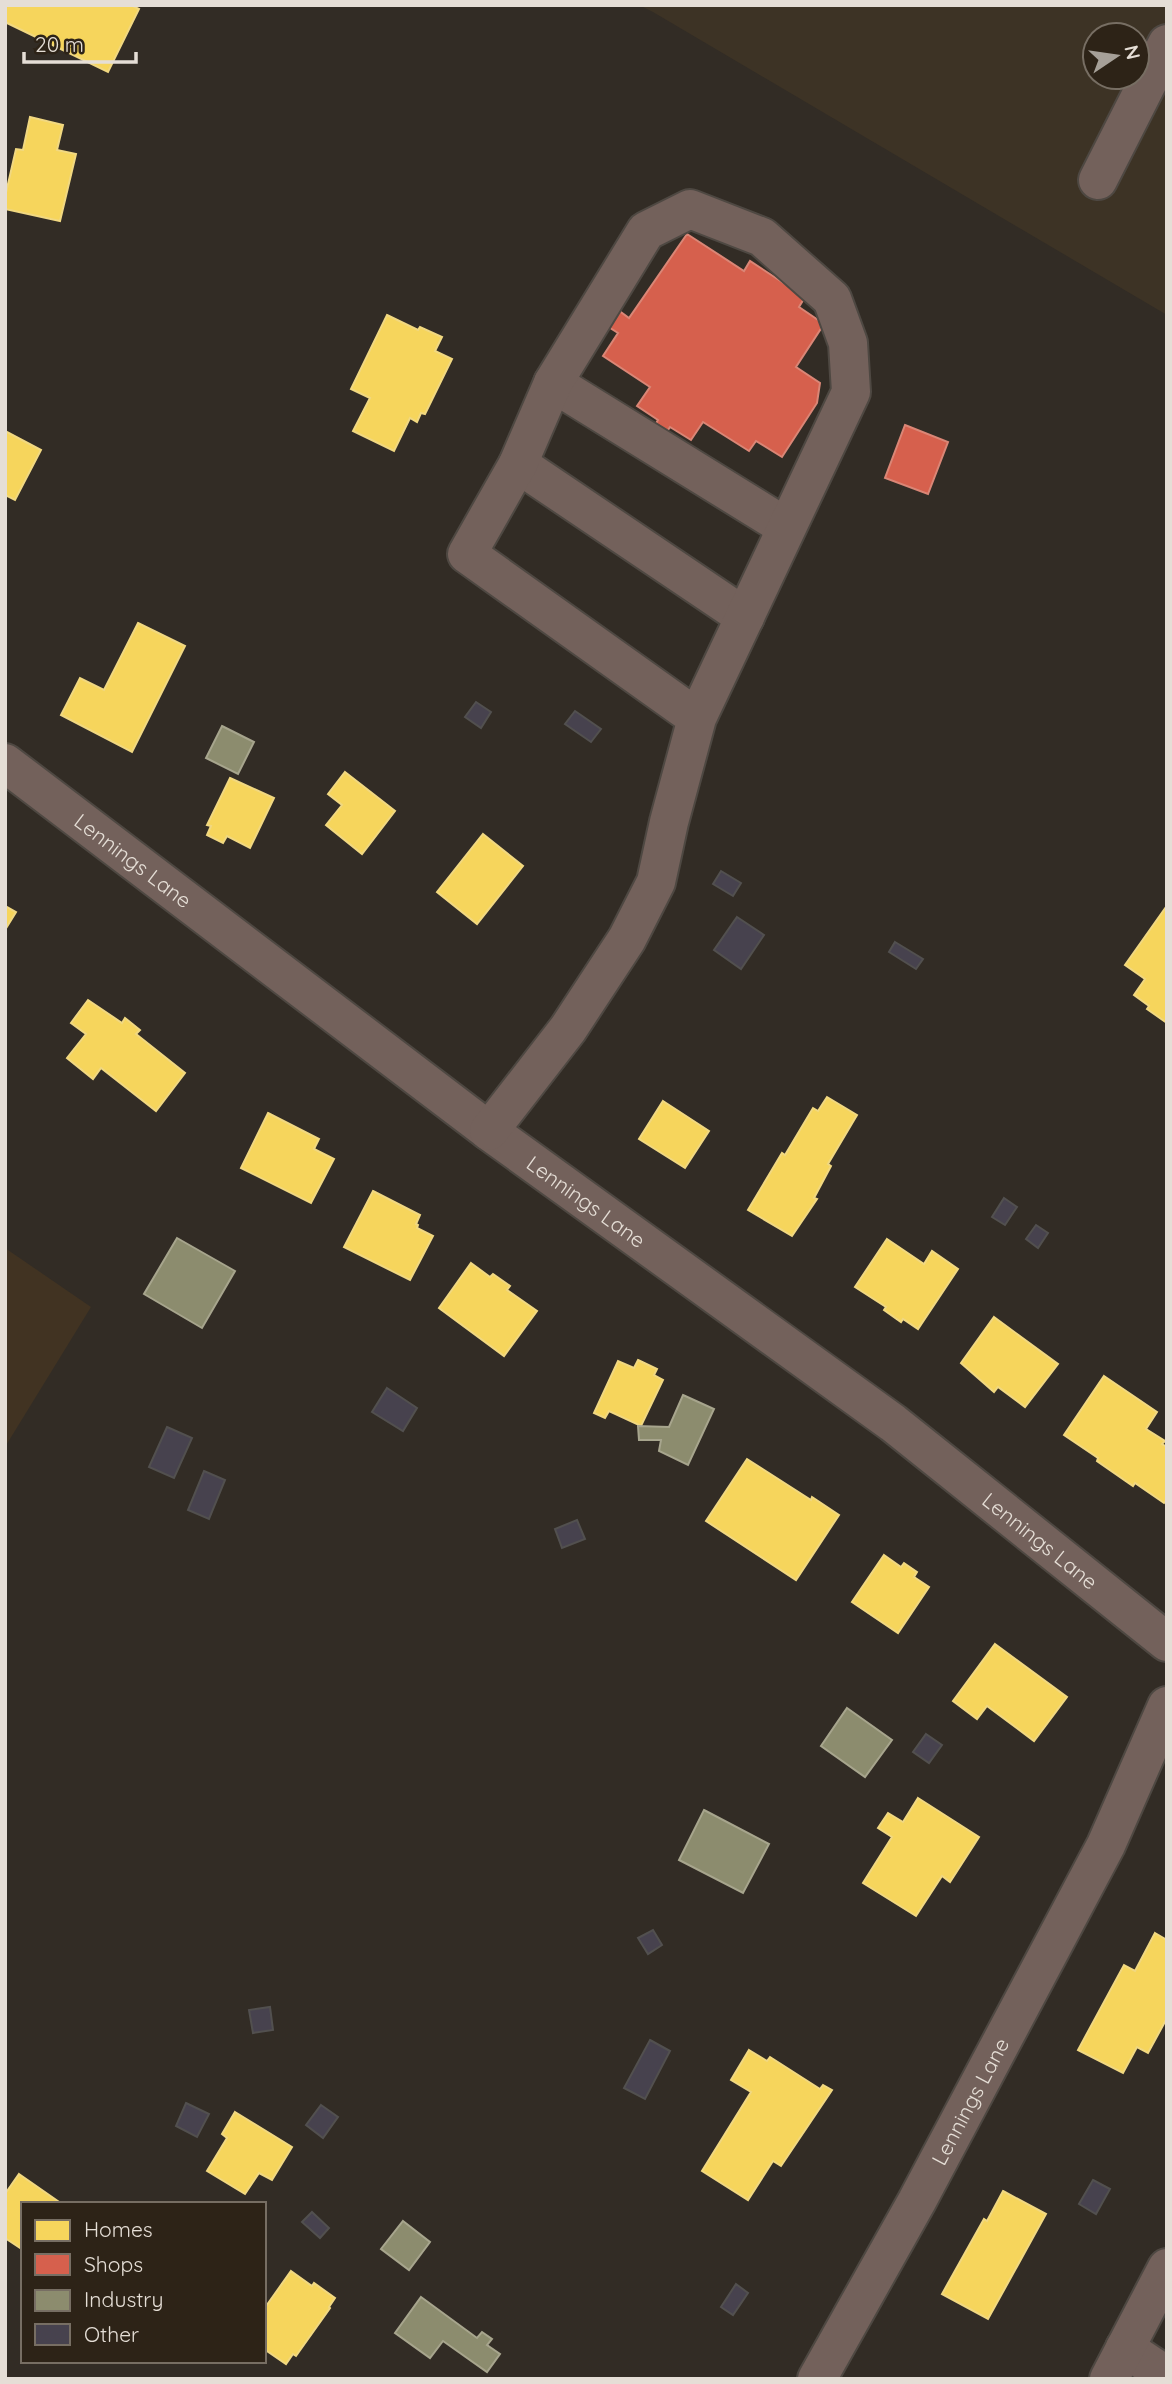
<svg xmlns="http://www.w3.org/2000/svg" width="1172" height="2384" font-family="Quicksand,sans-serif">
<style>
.built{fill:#413322}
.medical{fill:#3d3325;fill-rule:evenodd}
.homes{fill:#f6d55c;stroke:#f1d881;stroke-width:2}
.shops{fill:#d6604d;stroke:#da8676;stroke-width:2}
.industry{fill:#8c8c6e;stroke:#a7a58d;stroke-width:2}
.building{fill:#47424e;stroke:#52504f;stroke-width:2}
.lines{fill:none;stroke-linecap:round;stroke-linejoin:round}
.minor-casing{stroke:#4e4842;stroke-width:42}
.minor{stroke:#73615b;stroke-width:38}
.labels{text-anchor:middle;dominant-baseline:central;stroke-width:7;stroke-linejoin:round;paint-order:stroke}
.street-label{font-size:21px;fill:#e5ded6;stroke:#2d2317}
</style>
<rect width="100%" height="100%" fill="#322c25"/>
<path class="built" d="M 5,1248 L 91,1307 L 5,1447 Z"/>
<path class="medical" d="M 639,5 L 1167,5 L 1167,315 L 653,12 ZM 1095,35 L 1137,35 L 1137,77 L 1095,77 Z"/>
<g class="homes">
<path d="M 5,5 L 131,5 L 139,9 L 108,72 L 5,22 Z"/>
<path d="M 30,117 L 63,125 L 57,150 L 76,154 L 60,221 L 5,209 L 5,197 L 16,149 L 23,150 Z"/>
<path d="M 387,315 L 418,330 L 420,327 L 442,337 L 435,351 L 452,359 L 425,414 L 421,413 L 417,422 L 410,418 L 394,451 L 353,431 L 370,398 L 351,389 Z"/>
<path d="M 5,431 L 41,450 L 15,500 L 5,495 Z"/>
<path d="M 138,623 L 185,646 L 132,752 L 61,715 L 80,678 L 104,690 Z"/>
<path d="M 345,772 L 395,811 L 362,854 L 326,825 L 342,805 L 328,794 Z"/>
<path d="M 230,778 L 274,798 L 250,848 L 227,836 L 223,843 L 207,835 L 211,826 L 207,825 Z"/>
<path d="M 483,834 L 523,866 L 477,924 L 437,892 Z"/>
<path d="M 5,906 L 16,912 L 5,930 Z"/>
<path d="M 1166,907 L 1167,907 L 1167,1023 L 1147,1009 L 1149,1006 L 1134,995 L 1145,979 L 1125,965 Z"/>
<path d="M 88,1000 L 122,1023 L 125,1018 L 140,1030 L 136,1034 L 185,1073 L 156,1111 L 101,1068 L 93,1079 L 67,1058 L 86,1034 L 71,1023 Z"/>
<path d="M 827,1097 L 857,1115 L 828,1164 L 831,1166 L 814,1198 L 817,1199 L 792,1236 L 748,1210 L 782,1153 L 785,1155 L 813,1108 L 818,1111 Z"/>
<path d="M 663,1101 L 709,1131 L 685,1168 L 639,1139 Z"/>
<path d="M 268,1113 L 319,1139 L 314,1149 L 334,1159 L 311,1203 L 241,1168 Z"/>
<path d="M 373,1191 L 420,1215 L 416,1224 L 418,1225 L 417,1228 L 433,1236 L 410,1280 L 344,1247 Z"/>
<path d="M 887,1239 L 924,1264 L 932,1251 L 958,1269 L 918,1329 L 903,1319 L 901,1322 L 884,1310 L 886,1307 L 855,1287 Z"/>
<path d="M 471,1263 L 490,1277 L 493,1274 L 510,1286 L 507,1290 L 537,1311 L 504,1356 L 439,1308 Z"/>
<path d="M 994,1317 L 1058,1364 L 1025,1407 L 998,1387 L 994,1392 L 961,1363 Z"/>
<path d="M 638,1360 L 657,1369 L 654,1375 L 663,1380 L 641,1426 L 609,1411 L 605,1418 L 594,1413 L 618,1361 L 634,1368 Z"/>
<path d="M 1104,1376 L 1157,1412 L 1146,1429 L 1165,1441 L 1162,1444 L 1167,1447 L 1167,1499 L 1164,1503 L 1135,1483 L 1133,1486 L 1097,1461 L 1098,1458 L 1064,1435 Z"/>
<path d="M 747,1459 L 811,1500 L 812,1497 L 839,1515 L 796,1580 L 706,1521 Z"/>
<path d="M 884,1555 L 901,1567 L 904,1563 L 917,1572 L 914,1577 L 929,1587 L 898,1633 L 852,1602 Z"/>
<path d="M 995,1644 L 1067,1697 L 1034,1741 L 987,1706 L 977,1719 L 953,1701 Z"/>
<path d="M 918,1798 L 979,1837 L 950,1882 L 942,1876 L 916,1916 L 863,1883 L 892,1837 L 878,1828 L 888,1813 L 903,1822 Z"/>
<path d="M 1155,1933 L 1167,1940 L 1167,2018 L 1148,2053 L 1137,2047 L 1123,2073 L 1078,2050 L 1124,1965 L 1135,1971 Z"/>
<path d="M 749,2050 L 767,2061 L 770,2057 L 820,2089 L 823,2085 L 832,2090 L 781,2166 L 773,2161 L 748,2200 L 702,2171 L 751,2092 L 731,2080 Z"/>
<path d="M 235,2112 L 292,2147 L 272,2180 L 259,2173 L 245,2194 L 207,2171 L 227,2138 L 222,2134 Z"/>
<path d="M 19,2174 L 62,2204 L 23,2204 L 23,2250 L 5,2238 L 5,2194 Z"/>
<path d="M 1003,2191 L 1046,2214 L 988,2319 L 942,2294 L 984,2219 L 987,2221 Z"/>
<path d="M 291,2271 L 312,2286 L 314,2283 L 335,2298 L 329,2307 L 330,2308 L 296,2356 L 293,2354 L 286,2364 L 264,2349 L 264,2309 Z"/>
</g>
<g class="shops">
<path d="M 687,234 L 744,271 L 750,261 L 805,297 L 799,307 L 824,324 L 796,367 L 820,383 L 817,403 L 782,457 L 756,441 L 749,451 L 703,422 L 691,440 L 670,427 L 666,433 L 655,425 L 658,420 L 637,406 L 650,387 L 603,356 L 618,333 L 607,326 L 618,310 L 629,318 Z"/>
<path d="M 905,425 L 948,442 L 928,494 L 885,478 Z"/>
</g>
<g class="industry">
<path d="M 222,726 L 254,742 L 238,774 L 206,758 Z"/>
<path d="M 177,1238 L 235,1271 L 202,1328 L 144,1294 Z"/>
<path d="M 683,1395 L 714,1409 L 688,1465 L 659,1451 L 661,1440 L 639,1440 L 638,1426 L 669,1427 Z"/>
<path d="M 847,1708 L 892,1740 L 865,1777 L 821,1746 Z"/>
<path d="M 704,1810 L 769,1844 L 743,1893 L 679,1860 Z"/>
<path d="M 403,2221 L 430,2242 L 409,2270 L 381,2249 Z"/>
<path d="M 421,2297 L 477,2338 L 482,2332 L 492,2339 L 487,2345 L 500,2354 L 487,2372 L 443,2341 L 430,2358 L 395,2333 Z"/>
</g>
<g class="building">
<path d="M 476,702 L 491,712 L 481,728 L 465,717 Z"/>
<path d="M 575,711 L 601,729 L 591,742 L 565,724 Z"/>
<path d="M 721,871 L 741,883 L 733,896 L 713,884 Z"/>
<path d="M 737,917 L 764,935 L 741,969 L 714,950 Z"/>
<path d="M 895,942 L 923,959 L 916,969 L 889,952 Z"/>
<path d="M 1004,1198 L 1017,1207 L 1005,1225 L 992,1217 Z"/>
<path d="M 1036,1225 L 1048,1233 L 1038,1248 L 1026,1239 Z"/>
<path d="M 387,1388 L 417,1408 L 403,1431 L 372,1412 Z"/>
<path d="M 167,1427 L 192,1438 L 174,1478 L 149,1467 Z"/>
<path d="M 204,1471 L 225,1480 L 209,1519 L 188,1510 Z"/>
<path d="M 577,1520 L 585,1539 L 562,1548 L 555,1529 Z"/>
<path d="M 926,1734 L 942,1745 L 929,1763 L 913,1752 Z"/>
<path d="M 653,1930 L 662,1945 L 648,1954 L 638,1938 Z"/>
<path d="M 270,2007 L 273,2030 L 253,2033 L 249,2010 Z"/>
<path d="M 650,2040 L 670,2051 L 645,2099 L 624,2088 Z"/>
<path d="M 186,2103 L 209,2114 L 197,2137 L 176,2126 Z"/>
<path d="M 321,2105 L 338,2117 L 323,2138 L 306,2125 Z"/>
<path d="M 1093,2180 L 1110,2189 L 1096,2214 L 1079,2204 Z"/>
<path d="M 312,2212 L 329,2228 L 320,2238 L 302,2222 Z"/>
<path d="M 736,2284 L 748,2293 L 733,2315 L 721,2307 Z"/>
</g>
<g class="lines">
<defs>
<g id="minor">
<path d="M 1098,180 L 1167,44"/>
<path d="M 553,383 L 786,527"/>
<path d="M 518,464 L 745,617"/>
<path id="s1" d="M 5,763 L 489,1131 L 893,1423 L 1167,1642"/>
<path d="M 489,1131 L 568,1029 L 627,939 L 656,882 L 669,822 L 697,718 L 851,392 L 848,343 L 832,299 L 762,237 L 690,209 L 646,231 L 553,383 L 518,464 L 467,554 L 697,718"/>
<path d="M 1125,2348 L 1167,2376"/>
<path id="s2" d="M 817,2379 L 917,2201 L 1106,1845 L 1167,1706"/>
<path d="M 1109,2379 L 1167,2268"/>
</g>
</defs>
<use href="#minor" class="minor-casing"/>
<use href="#minor" class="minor"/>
</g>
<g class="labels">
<g class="street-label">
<text stroke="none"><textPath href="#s1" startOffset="161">Lennings Lane</textPath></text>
<text stroke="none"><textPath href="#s1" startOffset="728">Lennings Lane</textPath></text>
<text stroke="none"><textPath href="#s1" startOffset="1295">Lennings Lane</textPath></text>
<text stroke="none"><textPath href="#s2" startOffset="317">Lennings Lane</textPath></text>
</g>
</g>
<rect width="1172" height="2384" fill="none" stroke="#e5ded6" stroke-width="14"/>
<rect x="21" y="2202" width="245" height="161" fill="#2d2317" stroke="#776e63" stroke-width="2"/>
<rect x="35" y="2220" width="35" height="21" fill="#f6d55c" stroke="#776e63" stroke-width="2"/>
<text x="84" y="2237" font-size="21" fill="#e5ded6">Homes</text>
<rect x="35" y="2254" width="35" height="21" fill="#d6604d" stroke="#776e63" stroke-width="2"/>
<text x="84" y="2272" font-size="21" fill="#e5ded6">Shops</text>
<rect x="35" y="2290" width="35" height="21" fill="#8c8c6e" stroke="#776e63" stroke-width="2"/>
<text x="84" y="2307" font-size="21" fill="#e5ded6">Industry</text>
<rect x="35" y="2324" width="35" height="21" fill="#47424e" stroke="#776e63" stroke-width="2"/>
<text x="84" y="2342" font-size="21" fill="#e5ded6">Other</text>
<g transform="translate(1116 56) rotate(77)"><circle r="33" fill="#2d2317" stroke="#776e63" stroke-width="2"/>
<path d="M0-5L12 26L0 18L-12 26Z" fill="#a6a098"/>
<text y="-10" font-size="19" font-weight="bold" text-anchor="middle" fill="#e5ded6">N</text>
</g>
<path d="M24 52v10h112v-10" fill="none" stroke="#e5ded6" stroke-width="3.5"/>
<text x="35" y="52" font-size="21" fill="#e5ded6" stroke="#2d2317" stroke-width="5" paint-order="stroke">20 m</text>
</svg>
